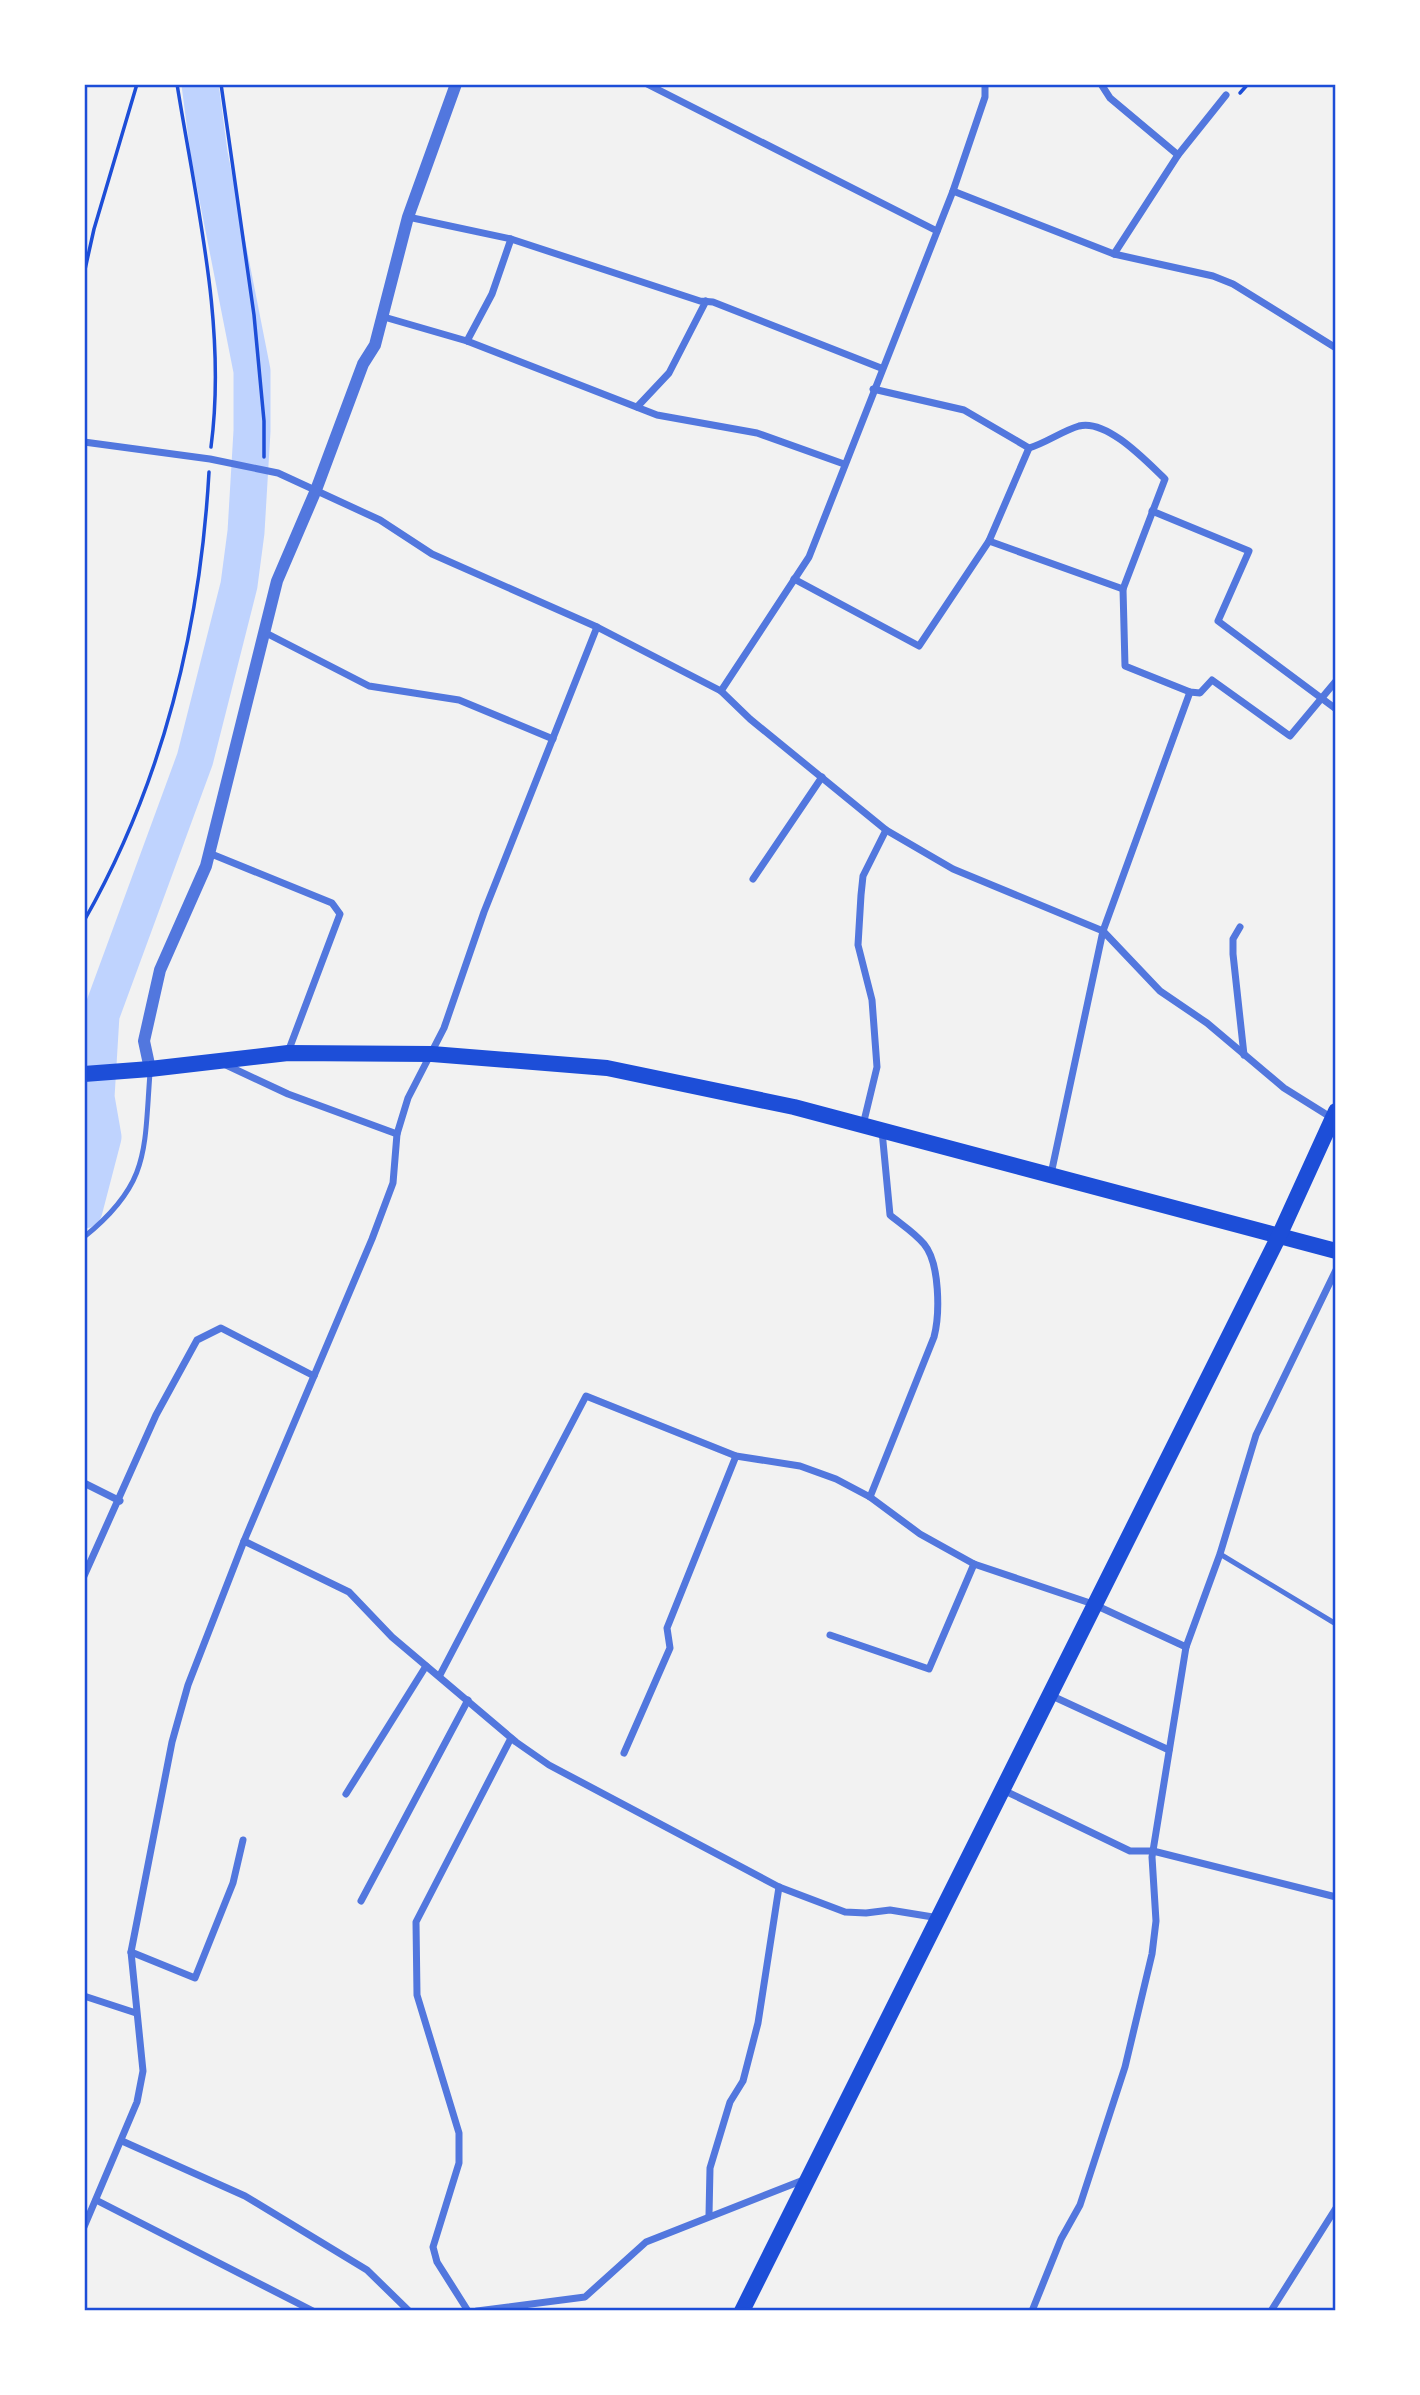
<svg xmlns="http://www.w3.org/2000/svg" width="1420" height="2395" font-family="Montserrat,sans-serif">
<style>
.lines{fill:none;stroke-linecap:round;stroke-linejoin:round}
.river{stroke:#bfd3fe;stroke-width:37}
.path{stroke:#1d4ed8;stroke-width:3.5}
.service{stroke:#5277de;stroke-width:5}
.minor{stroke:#5277de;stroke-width:7}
.tertiary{stroke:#5277de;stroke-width:12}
.primary{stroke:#1d4ed8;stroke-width:16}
.neatline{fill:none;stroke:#1d4ed8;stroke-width:2.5}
</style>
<rect width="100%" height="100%" fill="#f2f2f2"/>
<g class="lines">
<path class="river" d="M 84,1210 L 103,1137 L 96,1097 L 101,1015 L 195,759 L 239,585 L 246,532 L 252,431 L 252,371 L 209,153 L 200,84"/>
<g class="path">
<path d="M 177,84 C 196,203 227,327 211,447"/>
<path d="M 221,84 L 254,315 L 264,421 L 264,457"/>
<path d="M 1240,93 L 1248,84"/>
<path d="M 84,274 L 94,229 L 137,84"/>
<path d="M 84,921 C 163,782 200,631 209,472"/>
</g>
<g class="service">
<path d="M 84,1237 C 150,1184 144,1151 150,1073"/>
<path d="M 1220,1554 L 1336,1624"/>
</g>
<g class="minor">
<path d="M 647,84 L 937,231"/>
<path d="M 1101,84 L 1110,98 L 1178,155"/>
<path d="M 953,191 L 1114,254 L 1213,276 L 1233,284 L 1336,348"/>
<path d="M 408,217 L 511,239 L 700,301 L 713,302 L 881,368"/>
<path d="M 1114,254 L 1178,155 L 1226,95"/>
<path d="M 384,317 L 467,341 L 657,415 L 757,433 L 844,464"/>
<path d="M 467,341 L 492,294 L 511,239"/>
<path d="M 873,389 L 964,410 L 1029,448 C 1046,443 1062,431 1079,426 C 1107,419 1146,461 1165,479 L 1123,589 L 1125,666 L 1190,692 L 1200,693 L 1212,680 L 1290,736 L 1336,681"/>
<path d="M 637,407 L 669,373 L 706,301"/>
<path d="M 84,442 L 210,459 L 278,473 L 380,520 L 432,554 L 597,627 L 721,691 L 750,719 L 886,830 L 953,869 L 1103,931 L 1160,991 L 1207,1023 L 1284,1088 L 1332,1118"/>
<path d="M 1152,511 L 1249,551 L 1218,621 L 1336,709"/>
<path d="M 989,541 L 1123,589"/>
<path d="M 794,579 L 919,646 L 989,541 L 1029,448"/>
<path d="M 264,632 L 369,686 L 459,700 L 553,739"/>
<path d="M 721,691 L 809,557 L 953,191 L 985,97 L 985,84"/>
<path d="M 209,853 L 332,903 L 340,914 L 288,1052"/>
<path d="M 753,879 L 822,777"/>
<path d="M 1240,927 L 1233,939 L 1233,954 L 1244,1055"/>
<path d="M 226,1065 L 288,1094 L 397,1134"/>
<path d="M 863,1125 L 877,1067 L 872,1000 L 858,945 L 861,895 L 863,876 L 886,830"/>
<path d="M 1051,1174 L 1103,931 L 1190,692"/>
<path d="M 84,1483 L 120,1501"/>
<path d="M 870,1497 L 934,1337 C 940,1314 940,1263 924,1244 C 915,1233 901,1224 890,1215 L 882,1131"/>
<path d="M 244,1541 L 349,1592 L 392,1637 L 516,1742 L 549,1765 L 779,1887 L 845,1912 L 866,1913 L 890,1910 L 939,1918"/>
<path d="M 84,1576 L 156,1415 L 197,1340 L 221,1328 L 314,1376"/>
<path d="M 830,1635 L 929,1669 L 974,1564"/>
<path d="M 440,1675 L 586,1396 L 736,1456 L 800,1466 L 836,1479 L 870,1497 L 920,1534 L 974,1564 L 1093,1604 L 1186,1647"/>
<path d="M 1050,1695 L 1169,1750"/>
<path d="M 624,1753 L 670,1648 L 667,1628 L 736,1456"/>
<path d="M 1003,1790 L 1130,1851 L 1153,1851 L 1336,1897"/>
<path d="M 346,1794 L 426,1666"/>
<path d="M 361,1901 L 468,1700"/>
<path d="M 131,1952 L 195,1978 L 233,1883 L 243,1840"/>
<path d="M 84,1996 L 136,2013"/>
<path d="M 122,2141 L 245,2196 L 367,2270 L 409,2311"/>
<path d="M 96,2200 L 313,2311"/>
<path d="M 709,2215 L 710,2168 L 730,2102 L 743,2081 L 758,2023 L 779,1887"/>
<path d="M 84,2227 L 137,2102 L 143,2071 L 131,1952 L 172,1742 L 188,1685 L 244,1541 L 372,1239 L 393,1183 L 397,1134 L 408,1098 L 444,1028 L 484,912 L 597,627"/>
<path d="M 468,2311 L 437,2262 L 433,2247 L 459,2163 L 459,2133 L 417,1995 L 416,1922 L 511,1738"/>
<path d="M 477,2311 L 585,2297 L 646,2242 L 806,2179"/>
<path d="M 1032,2311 L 1061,2239 L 1080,2205 L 1125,2067 L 1152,1954 L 1156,1921 L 1152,1857 L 1186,1647 L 1220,1554 L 1256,1435 L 1336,1270"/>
<path d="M 1271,2311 L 1336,2208"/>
</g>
<path class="tertiary" d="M 150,1069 L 144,1041 L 160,970 L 206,866 L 277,581 L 316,490 L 363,364 L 375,345 L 408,217 L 456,84"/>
<g class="primary">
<path d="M 84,1074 L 150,1069 L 288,1053 L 432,1054 L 607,1068 L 794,1107 L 1336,1251"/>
<path d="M 742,2311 L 1279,1236 L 1336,1111"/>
</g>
</g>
<rect width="1420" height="2395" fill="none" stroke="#ffffff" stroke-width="172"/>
<rect x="86" y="86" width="1248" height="2223" class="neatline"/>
</svg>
